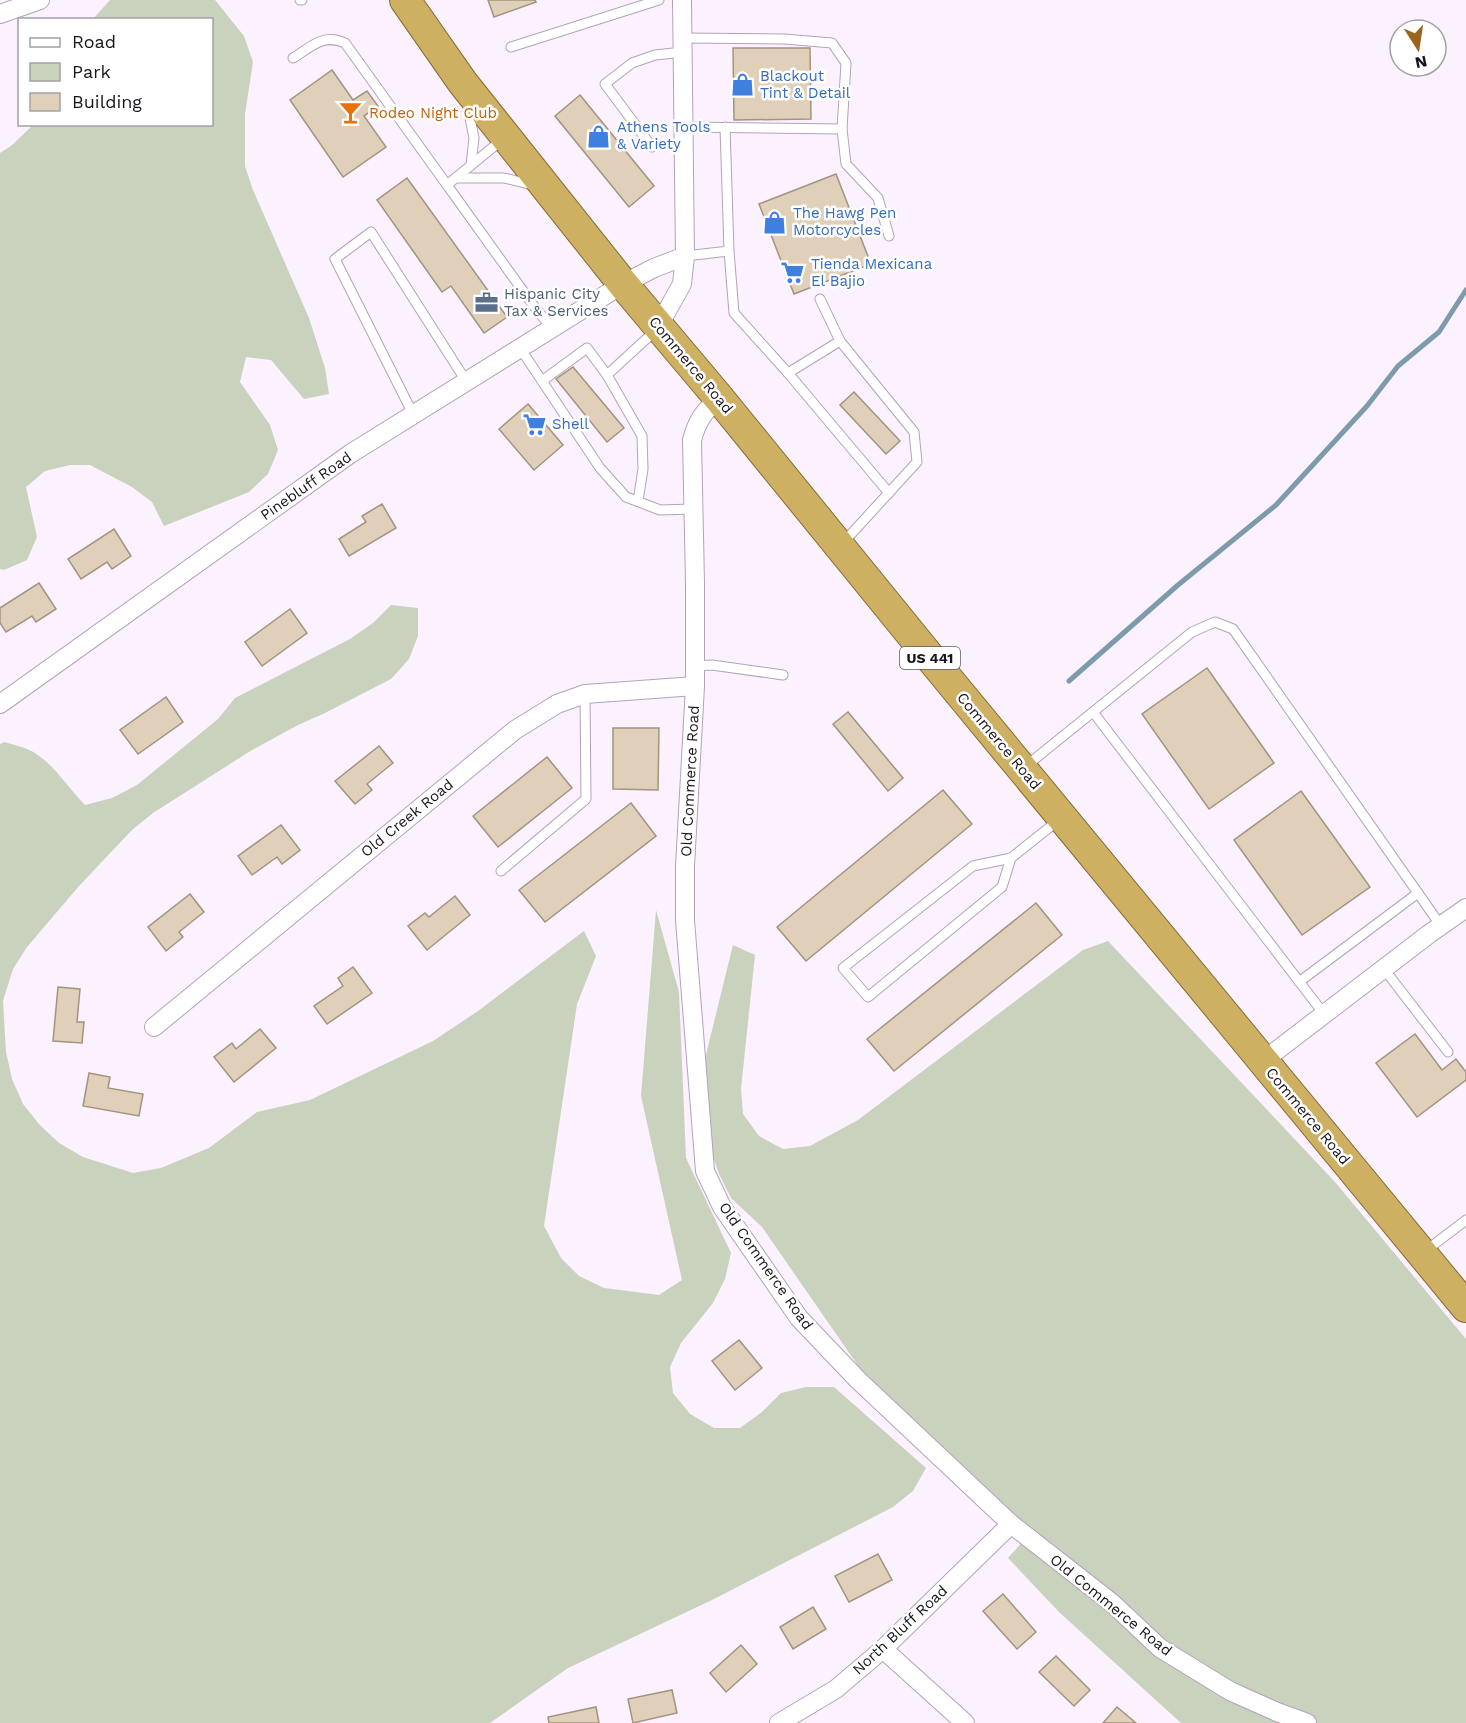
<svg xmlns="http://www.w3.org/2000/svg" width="1466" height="1723" font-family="'Work Sans',sans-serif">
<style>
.green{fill:#c9d2bc}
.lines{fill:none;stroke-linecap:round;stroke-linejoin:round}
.stream{stroke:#7e9aad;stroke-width:5}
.building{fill:#e0d0ba;stroke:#a2947f;stroke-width:1.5}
.service-casing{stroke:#b3a3b9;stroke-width:11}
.minor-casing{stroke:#b3a3b9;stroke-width:20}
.trunk-casing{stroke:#876c31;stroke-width:32}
.service{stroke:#fff;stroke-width:9}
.minor{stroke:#fff;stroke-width:18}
.trunk{stroke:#ceb063;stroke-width:30}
.labels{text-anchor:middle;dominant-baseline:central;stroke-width:5;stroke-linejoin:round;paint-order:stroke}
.shield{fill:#fff;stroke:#5f5a60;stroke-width:1.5}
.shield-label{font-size:14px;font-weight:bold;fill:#1a141c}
.shop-label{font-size:15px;fill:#366cbe;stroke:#fff;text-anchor:start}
.food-label{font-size:15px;fill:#c56008;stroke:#fff;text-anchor:start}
.service-label{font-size:15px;fill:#4e5e75;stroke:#fff;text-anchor:start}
.street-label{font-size:15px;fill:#1a141c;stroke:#fff}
</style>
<rect width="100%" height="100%" fill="#fbf1ff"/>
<g class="green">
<path d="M 110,0 L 215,0 L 244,36 L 253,62 L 245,114 L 245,166 L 253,190 L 309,318 L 325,368 L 329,394 L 304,399 L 271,360 L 246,357 L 240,382 L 270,425 L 278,450 L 268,474 L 249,492 L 164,526 L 152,502 L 132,487 L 90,465 L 70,465 L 45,471 L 26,487 L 37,537 L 27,560 L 4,570 L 0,569 L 0,153 L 11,146 L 31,127 L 31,125 L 212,124 L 212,20 L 93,19 Z"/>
<path d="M 391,605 L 418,608 L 418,636 L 409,659 L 391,679 L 323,714 L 298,725 L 252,750 L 153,813 L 132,830 L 79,886 L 27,947 L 13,969 L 3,1001 L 6,1052 L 12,1079 L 23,1104 L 39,1124 L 59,1143 L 83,1157 L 133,1173 L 161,1168 L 209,1148 L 257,1112 L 310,1100 L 433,1041 L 478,1011 L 584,931 L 596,956 L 577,1004 L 544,1226 L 561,1258 L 579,1276 L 604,1288 L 659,1295 L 682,1280 L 641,1096 L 656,910 L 679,992 L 686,1158 L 731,1253 L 725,1279 L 713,1303 L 681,1343 L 670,1367 L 673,1393 L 690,1414 L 714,1428 L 740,1428 L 762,1412 L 781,1393 L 806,1387 L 834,1387 L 926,1468 L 913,1491 L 893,1507 L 712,1600 L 568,1668 L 490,1723 L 0,1723 L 0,744 L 4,742 C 11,744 20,746 27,749 C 51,759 67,787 85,805 L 112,798 L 137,785 L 218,719 L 235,698 L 350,639 L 373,623 Z"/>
<path d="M 1108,941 L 1335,1182 L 1466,1339 L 1466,1723 L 1181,1723 L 1059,1612 L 1008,1558 L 1032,1531 L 861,1370 L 762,1227 L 731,1198 L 719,1174 L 703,1127 L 701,1075 L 733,945 L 755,955 L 741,1089 L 743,1114 L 759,1136 L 783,1149 L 810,1146 L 858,1120 L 1083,950 Z"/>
</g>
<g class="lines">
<path class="stream" d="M 1069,681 L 1178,585 L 1276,505 L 1367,406 L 1398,366 L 1439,332 L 1466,290"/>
</g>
<g class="building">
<path d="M 488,0 L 535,0 L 536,2 L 494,17 Z"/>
<path d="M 733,48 L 810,48 L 811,119 L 734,120 Z"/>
<path d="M 332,70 L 353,100 L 367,91 L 378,106 L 364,116 L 386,147 L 343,177 L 290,100 Z"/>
<path d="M 580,95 L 654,186 L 629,207 L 555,116 Z"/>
<path d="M 836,174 L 871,264 L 794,294 L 759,204 Z"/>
<path d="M 407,178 L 507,317 L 484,333 L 451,286 L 442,292 L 377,200 Z"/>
<path d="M 573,367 L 624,428 L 607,442 L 556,379 Z"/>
<path d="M 854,392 L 900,441 L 886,454 L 840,405 Z"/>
<path d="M 528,404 L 563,445 L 534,470 L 499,429 Z"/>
<path d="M 382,504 L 396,528 L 349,556 L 339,539 L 366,522 L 362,516 Z"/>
<path d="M 114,529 L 131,556 L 112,569 L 107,562 L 81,579 L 68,559 Z"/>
<path d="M 39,583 L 56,609 L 36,622 L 32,616 L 6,632 L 0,623 L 0,608 Z"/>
<path d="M 290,609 L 307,633 L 262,666 L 245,642 Z"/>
<path d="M 1207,668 L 1274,763 L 1209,809 L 1142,714 Z"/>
<path d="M 166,697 L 183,722 L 138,754 L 120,730 Z"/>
<path d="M 848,712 L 903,778 L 888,791 L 833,724 Z"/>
<path d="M 613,728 L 659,728 L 658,790 L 613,789 Z"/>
<path d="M 379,746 L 393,763 L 367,784 L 372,790 L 355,804 L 335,781 Z"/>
<path d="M 547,757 L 572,788 L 498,847 L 473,816 Z"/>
<path d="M 943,790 L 972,824 L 806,961 L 777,927 Z"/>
<path d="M 1301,791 L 1370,887 L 1302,935 L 1234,840 Z"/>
<path d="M 631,803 L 656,836 L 545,922 L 519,890 Z"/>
<path d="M 281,825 L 300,850 L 282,864 L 277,857 L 252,875 L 238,856 Z"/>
<path d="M 190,894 L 204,912 L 179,932 L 183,937 L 166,951 L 148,927 Z"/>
<path d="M 455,896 L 470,915 L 427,950 L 408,926 L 425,913 L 429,917 Z"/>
<path d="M 1036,903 L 1062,935 L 894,1071 L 867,1039 Z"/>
<path d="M 353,967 L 372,993 L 327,1024 L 314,1006 L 343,986 L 338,978 Z"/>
<path d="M 58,987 L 80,989 L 77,1022 L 84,1022 L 82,1043 L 53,1041 Z"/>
<path d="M 260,1029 L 276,1048 L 234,1082 L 214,1057 L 232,1043 L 236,1049 Z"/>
<path d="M 1415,1034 L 1442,1070 L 1456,1059 L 1466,1072 L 1466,1080 L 1417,1117 L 1376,1063 Z"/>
<path d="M 89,1073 L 110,1077 L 108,1088 L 143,1094 L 139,1116 L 83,1106 Z"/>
<path d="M 739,1340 L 762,1368 L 735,1390 L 712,1361 Z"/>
<path d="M 878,1554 L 892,1580 L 849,1602 L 835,1576 Z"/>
<path d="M 1003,1594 L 1036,1632 L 1017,1649 L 983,1611 Z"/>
<path d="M 813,1607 L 826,1629 L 793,1649 L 780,1627 Z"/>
<path d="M 741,1645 L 757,1664 L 726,1692 L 710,1673 Z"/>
<path d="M 1056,1656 L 1090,1690 L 1074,1706 L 1039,1672 Z"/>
<path d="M 672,1690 L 677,1713 L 633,1723 L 628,1699 Z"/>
<path d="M 596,1707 L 599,1723 L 549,1723 L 548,1717 Z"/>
<path d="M 1117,1707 L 1136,1723 L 1103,1723 Z"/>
</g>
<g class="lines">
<defs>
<g id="service">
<path d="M 300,0 L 302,0"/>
<path d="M 683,38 L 784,39 L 832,43 L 846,63 L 842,129 L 846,164 L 878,198 L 889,236"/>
<path d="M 511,47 L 659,0"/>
<path d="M 293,58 C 311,47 323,33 345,43 L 447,185 L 503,139"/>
<path d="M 467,103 L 474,138 L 471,165"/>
<path d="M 684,127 L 842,129"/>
<path d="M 652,147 L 605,84 L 632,63 L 655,55 L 683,52"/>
<path d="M 456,178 L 504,178 L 533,185"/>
<path d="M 447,185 L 536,309 L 552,328"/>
<path d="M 729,251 L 734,313 L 788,373 L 840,341 L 820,299"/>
<path d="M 685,256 L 729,251 L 725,127"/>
<path d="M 840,341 L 914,432 L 917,462 L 842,544"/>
<path d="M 520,348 L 600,468 L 626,497 L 660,510 L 693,509"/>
<path d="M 788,373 L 889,493"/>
<path d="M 607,375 L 656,330"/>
<path d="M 542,381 L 587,348 L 607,375 L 642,436 L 643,469 L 638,501"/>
<path d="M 413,414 L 335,259 L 371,232 L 466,381"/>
<path d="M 695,666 L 712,665 L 783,675"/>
<path d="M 1093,712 L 1324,1014"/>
<path d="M 1026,766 L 1192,632 L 1215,622 L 1233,629 L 1441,926"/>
<path d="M 1011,858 L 973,866 L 843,968 L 868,997 L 1002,887 L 1011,858 L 1060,819"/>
<path d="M 501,871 L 586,799 L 585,694"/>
<path d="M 1384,969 L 1448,1052"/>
<path d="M 1299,982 L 1418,893"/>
<path d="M 1424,1252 L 1466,1220"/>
</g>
<g id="minor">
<path d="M 0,14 L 40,0"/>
<path d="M 658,327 L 682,284 L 685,256 L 682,0"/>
<path d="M 719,398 C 704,411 697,421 692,440 L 695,583 L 695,686 L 685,866 L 685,920 L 705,1171 L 722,1207 L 799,1318 L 858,1380 L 1011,1524 L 1112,1603 L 1160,1648 L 1230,1691 L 1277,1712 L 1307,1723"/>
<path d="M 0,704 L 350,454 L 623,284 L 654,268 L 685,256"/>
<path d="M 154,1027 L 515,730 L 557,704 L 585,694 L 695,686"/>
<path d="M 1263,1061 L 1429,934 L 1466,908"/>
<path d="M 883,1649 L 965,1723"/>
<path d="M 779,1723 L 836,1689 L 883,1649 L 1011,1524"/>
</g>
<path id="trunk" d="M 405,0 L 463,83 L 623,284 L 719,398 L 924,650 L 1466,1307"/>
</defs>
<use href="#service" class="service-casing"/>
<use href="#minor" class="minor-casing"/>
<use href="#trunk" class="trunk-casing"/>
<use href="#service" class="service"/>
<use href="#minor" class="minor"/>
<use href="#trunk" class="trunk"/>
</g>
<defs>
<symbol id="shop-bare" viewBox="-9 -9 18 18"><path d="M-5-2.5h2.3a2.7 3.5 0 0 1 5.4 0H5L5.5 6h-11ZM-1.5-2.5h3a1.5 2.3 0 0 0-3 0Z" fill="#3f7fe0" stroke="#fff" stroke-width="2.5" paint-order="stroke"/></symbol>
<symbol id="bar-bare" viewBox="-9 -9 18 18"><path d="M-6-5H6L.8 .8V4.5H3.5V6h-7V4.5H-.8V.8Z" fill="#e8710a" stroke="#fff" stroke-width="2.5" paint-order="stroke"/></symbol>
<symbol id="supermarket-bare" viewBox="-9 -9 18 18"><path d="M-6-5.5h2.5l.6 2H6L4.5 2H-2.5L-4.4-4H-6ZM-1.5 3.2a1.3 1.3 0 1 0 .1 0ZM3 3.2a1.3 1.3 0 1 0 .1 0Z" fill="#3f7fe0" stroke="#fff" stroke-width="2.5" paint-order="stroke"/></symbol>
<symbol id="office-bare" viewBox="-9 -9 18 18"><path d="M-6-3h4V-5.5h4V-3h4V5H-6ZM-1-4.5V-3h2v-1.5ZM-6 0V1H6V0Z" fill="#5c6f8a" stroke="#fff" stroke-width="2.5" paint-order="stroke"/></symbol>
</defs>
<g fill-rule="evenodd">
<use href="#shop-bare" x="726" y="68" width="33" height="33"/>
<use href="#bar-bare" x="334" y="96" width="33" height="33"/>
<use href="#shop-bare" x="582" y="120" width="33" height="33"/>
<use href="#shop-bare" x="758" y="206" width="33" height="33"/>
<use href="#supermarket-bare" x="776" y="256" width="33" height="33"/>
<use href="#office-bare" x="470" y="286" width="33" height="33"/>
<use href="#supermarket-bare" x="518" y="408" width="33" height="33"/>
</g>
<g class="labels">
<rect class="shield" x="900" y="647" width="60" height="22" rx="4.5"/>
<g class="shield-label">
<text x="930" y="658">US 441</text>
</g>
<g class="shop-label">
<text x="760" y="76">Blackout<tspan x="760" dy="17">Tint &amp; Detail</tspan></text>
<text x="617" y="127">Athens Tools<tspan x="617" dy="17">&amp; Variety</tspan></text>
<text x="793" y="213">The Hawg Pen<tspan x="793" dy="17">Motorcycles</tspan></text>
<text x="811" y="264">Tienda Mexicana<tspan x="811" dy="17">El Bajio</tspan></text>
<text x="552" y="424">Shell</text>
</g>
<g class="food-label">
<text x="369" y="113">Rodeo Night Club</text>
</g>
<g class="service-label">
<text x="504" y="294">Hispanic City<tspan x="504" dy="17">Tax &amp; Services</tspan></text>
</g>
<g class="street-label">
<text transform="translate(691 365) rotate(50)">Commerce Road</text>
<text transform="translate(306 486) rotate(-35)">Pinebluff Road</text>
<text transform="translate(999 741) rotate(50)">Commerce Road</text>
<text transform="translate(690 781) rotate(-87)">Old Commerce Road</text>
<text transform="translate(407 818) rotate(-39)">Old Creek Road</text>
<text transform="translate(1308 1116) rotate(50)">Commerce Road</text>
<text transform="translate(766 1266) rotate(55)">Old Commerce Road</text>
<text transform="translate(1111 1605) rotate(39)">Old Commerce Road</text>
<text transform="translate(900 1630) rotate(-43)">North Bluff Road</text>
</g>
</g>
<rect x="18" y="18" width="195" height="108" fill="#ffffff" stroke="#a3a1a4" stroke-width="1.5"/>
<rect x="30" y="38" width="30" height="9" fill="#ffffff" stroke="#a3a1a4" stroke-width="1.5"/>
<text x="72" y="48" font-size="18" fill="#1a141c">Road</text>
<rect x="30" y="63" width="30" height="18" fill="#c9d2bc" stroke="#a3a1a4" stroke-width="1.5"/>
<text x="72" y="78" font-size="18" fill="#1a141c">Park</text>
<rect x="30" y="93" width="30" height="18" fill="#e0d0ba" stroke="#a3a1a4" stroke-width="1.5"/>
<text x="72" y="108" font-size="18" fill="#1a141c">Building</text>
<g transform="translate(1418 48) rotate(168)"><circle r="28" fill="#ffffff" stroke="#a3a1a4" stroke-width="1.5"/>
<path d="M0-4.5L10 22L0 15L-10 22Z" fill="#9a641c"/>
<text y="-9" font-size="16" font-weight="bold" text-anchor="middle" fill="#1a141c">N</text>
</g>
</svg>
